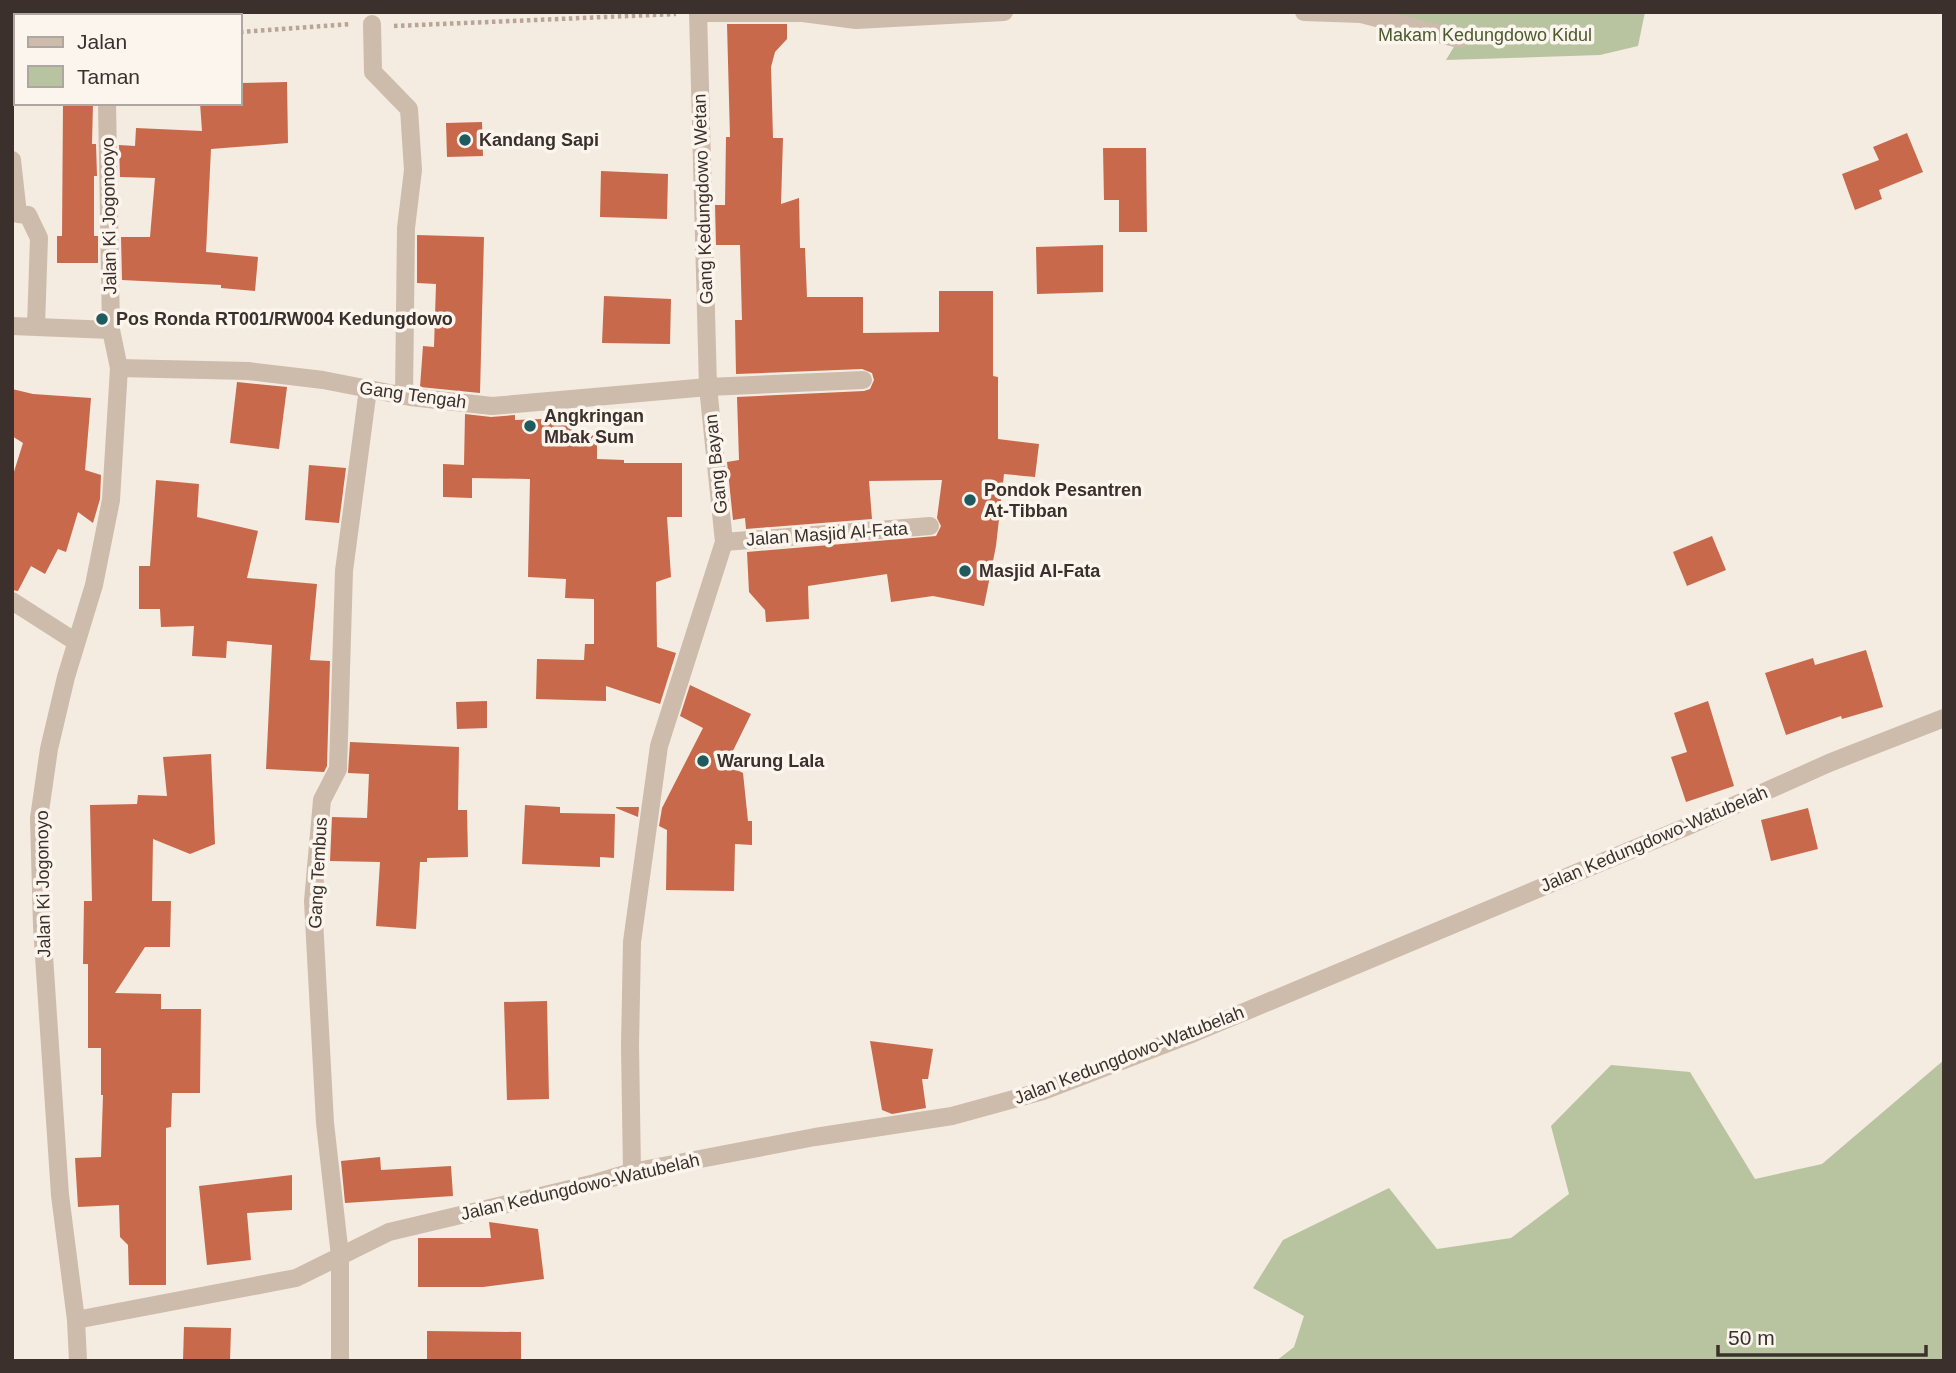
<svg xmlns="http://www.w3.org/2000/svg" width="1956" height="1373" font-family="Helvetica,sans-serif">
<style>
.green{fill:#b8c4a0}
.building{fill:#c8694b}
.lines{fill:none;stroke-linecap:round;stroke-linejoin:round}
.path{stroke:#b9a596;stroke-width:4.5;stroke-dasharray:3.5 3.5;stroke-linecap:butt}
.minor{stroke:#cdbbac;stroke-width:18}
.poi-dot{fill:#1f5a5e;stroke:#fbf5ee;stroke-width:2.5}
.labels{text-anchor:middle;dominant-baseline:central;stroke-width:7;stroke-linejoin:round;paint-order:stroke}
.park-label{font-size:18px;fill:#4a5a2e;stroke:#fbf5ee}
.poi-label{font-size:18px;font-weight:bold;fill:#3b302b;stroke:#fbf5ee;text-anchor:start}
.street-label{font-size:18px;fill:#3b302b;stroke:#fbf5ee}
</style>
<rect width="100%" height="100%" fill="#f4ebe1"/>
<g class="green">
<path d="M 1381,12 L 1645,12 L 1638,46 L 1600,55 L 1446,60 L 1458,40 Z"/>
<path d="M 1944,1060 L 1944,1361 L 1276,1361 L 1294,1347 L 1304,1316 L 1253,1288 L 1283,1240 L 1389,1188 L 1437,1249 L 1511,1238 L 1569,1194 L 1551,1126 L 1611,1065 L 1690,1072 L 1755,1179 L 1822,1164 Z"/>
</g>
<g class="building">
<path d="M 727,24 L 787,24 L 787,39 L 775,52 L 771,67 L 773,138 L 783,138 L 781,204 L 799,198 L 800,248 L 805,248 L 807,297 L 863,297 L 863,333 L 939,332 L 939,291 L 993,291 L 993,376 L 998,377 L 998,439 L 1039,444 L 1035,477 L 1004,474 L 996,546 L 984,606 L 933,596 L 891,602 L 887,574 L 808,586 L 809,619 L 766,622 L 765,610 L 749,592 L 747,552 L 936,536 L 941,526 L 937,518 L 942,480 L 869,481 L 872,519 L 746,529 L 745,518 L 733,520 L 727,462 L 739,460 L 737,397 L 864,391 L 870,389 L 874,380 L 872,373 L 862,369 L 736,374 L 735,320 L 742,320 L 740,245 L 716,245 L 715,205 L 725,205 L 726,137 L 730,137 Z"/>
<path d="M 287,82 L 288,143 L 211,149 L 206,252 L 258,257 L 255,291 L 221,288 L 221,285 L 122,280 L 121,237 L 150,237 L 155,178 L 120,177 L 119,145 L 135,146 L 136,128 L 202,131 L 200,103 L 240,103 L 240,83 Z"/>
<path d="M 63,103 L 93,103 L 92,144 L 96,144 L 97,176 L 94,176 L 94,236 L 98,236 L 98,263 L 57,263 L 57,236 L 62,236 Z"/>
<path d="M 482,122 L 483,156 L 447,157 L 446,123 Z"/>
<path d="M 1907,133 L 1923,172 L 1879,190 L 1882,199 L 1855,210 L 1842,174 L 1879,160 L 1873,147 Z"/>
<path d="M 1103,148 L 1146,148 L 1147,232 L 1119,232 L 1119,200 L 1104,200 Z"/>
<path d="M 601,171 L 668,174 L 667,219 L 600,217 Z"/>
<path d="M 417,235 L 484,237 L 480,393 L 420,387 L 423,346 L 434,347 L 436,284 L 417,283 Z"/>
<path d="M 1103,245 L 1103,292 L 1037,294 L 1036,247 Z"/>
<path d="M 604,296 L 671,299 L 670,344 L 602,343 Z"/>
<path d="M 237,382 L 287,387 L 279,449 L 230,443 Z"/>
<path d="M 12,389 L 33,394 L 91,398 L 85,470 L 101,475 L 100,499 L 93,523 L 78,512 L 66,552 L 58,549 L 45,574 L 31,566 L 18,591 L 12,590 L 12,478 L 23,443 L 12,436 Z"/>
<path d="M 465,414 L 491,417 L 515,415 L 515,420 L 571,418 L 572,434 L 597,435 L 597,459 L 624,460 L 624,463 L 682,463 L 682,517 L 667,517 L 671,577 L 656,582 L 657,647 L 676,653 L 660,704 L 606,686 L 606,701 L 536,699 L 537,659 L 584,660 L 585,644 L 594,644 L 594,599 L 565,598 L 566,579 L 528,577 L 530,479 L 472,478 L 472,498 L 443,497 L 443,464 L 464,465 Z"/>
<path d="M 309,465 L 346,468 L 339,523 L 305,520 Z"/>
<path d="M 156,480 L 199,484 L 197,517 L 258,531 L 247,578 L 317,584 L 310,660 L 330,661 L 327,766 L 324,772 L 266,769 L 272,645 L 227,641 L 226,658 L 192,656 L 194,626 L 161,627 L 160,609 L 139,609 L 139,566 L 150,566 Z"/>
<path d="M 1712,536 L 1726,570 L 1687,586 L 1673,552 Z"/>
<path d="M 1866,650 L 1883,707 L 1842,719 L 1841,716 L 1786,735 L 1765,673 L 1813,658 L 1815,665 Z"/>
<path d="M 690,685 L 751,714 L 726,765 L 743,773 L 748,821 L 752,821 L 752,845 L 735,844 L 734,891 L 666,890 L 667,830 L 659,826 L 662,808 L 703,728 L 680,716 Z"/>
<path d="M 487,701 L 487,728 L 457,729 L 456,702 Z"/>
<path d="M 1708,701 L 1734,786 L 1686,802 L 1671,757 L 1687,752 L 1674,713 Z"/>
<path d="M 350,742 L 459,747 L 458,810 L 467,810 L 468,857 L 427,858 L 427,862 L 420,862 L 416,929 L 376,926 L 380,862 L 330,861 L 332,817 L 367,818 L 369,774 L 348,773 Z"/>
<path d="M 211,754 L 215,844 L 190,854 L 153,839 L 152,901 L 171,901 L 170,947 L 145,947 L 115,993 L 161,994 L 161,1009 L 201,1009 L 200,1093 L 172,1093 L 171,1127 L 166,1128 L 166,1285 L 129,1285 L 128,1245 L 120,1237 L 119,1205 L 78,1207 L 75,1158 L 101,1157 L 103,1095 L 101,1095 L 101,1048 L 88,1048 L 88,964 L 83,964 L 84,901 L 92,901 L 90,805 L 137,804 L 138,795 L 167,796 L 163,757 Z"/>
<path d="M 525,805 L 560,807 L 560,813 L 615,814 L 614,858 L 600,857 L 600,867 L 522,864 Z"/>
<path d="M 616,807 L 639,807 L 638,817 L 616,808 Z"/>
<path d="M 1808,808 L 1818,849 L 1771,861 L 1761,820 Z"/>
<path d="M 547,1001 L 549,1099 L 507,1100 L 504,1002 Z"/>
<path d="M 870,1041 L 933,1049 L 928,1079 L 922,1079 L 926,1108 L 892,1114 L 882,1110 Z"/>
<path d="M 380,1157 L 381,1170 L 451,1166 L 453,1196 L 345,1203 L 341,1161 Z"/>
<path d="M 292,1175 L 292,1210 L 247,1213 L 251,1260 L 207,1265 L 199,1186 Z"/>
<path d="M 489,1222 L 538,1229 L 544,1279 L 483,1287 L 418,1287 L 418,1238 L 491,1238 Z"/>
<path d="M 184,1327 L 231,1328 L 230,1361 L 183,1361 Z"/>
<path d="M 427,1331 L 521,1332 L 521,1361 L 427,1361 Z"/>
</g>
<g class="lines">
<g class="path">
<path d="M 152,12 L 156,16"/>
<path d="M 394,26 L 676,14"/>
<path d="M 240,32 L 351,24"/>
</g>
<g class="minor">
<path d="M 1304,12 L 1361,14 L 1459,39"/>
<path d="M 698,13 L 803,13 L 856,20 L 1004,12"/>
<path d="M 107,16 L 107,12"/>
<path d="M 372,24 L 373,72 L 409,109 L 413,170 L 406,228 L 404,396"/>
<path d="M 12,160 L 18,214 L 28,215 L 39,238 L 36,326"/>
<path d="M 12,326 L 111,330"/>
<path d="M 119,368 L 248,371 L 323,380 L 410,397 L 492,406 L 708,387 L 863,380"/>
<path d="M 724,542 L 930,526"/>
<path d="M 12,601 L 76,642"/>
<path d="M 632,1172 L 630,1046 L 632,942 L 659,746 L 724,542 L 708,387 L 698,12"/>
<path d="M 76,1320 L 296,1278 L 389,1232 L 595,1183 L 632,1172 L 815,1137 L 952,1116 L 1043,1091 L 1194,1033 L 1686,827 L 1829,763 L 1944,718"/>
<path d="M 78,1361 L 76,1320 L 60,1195 L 42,926 L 39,818 L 49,749 L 66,677 L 94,585 L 111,500 L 119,368 L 111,330 L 107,103"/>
<path d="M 340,1361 L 340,1256 L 325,1123 L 313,901 L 322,800 L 338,769 L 344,571 L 368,389"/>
</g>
</g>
<g class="poi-dot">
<circle cx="465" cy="140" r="7"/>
<circle cx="102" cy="319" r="7"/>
<circle cx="530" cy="426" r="7"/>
<circle cx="970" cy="500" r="7"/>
<circle cx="965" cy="571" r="7"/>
<circle cx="703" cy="761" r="7"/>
</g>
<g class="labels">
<g class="park-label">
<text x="1485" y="35">Makam Kedungdowo Kidul</text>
</g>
<g class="poi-label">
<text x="479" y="140">Kandang Sapi</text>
<text x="116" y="319">Pos Ronda RT001/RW004 Kedungdowo</text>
<text x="544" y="416">Angkringan<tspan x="544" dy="21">Mbak Sum</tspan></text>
<text x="984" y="490">Pondok Pesantren<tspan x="984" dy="21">At-Tibban</tspan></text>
<text x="979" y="571">Masjid Al-Fata</text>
<text x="717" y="761">Warung Lala</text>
</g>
<g class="street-label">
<text transform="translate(703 199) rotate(-92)">Gang Kedungdowo Wetan</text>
<text transform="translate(109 216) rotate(-91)">Jalan Ki Jogonooyo</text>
<text transform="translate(413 395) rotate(8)">Gang Tengah</text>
<text transform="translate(716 464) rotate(-96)">Gang Bayan</text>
<text transform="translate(827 534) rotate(-4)">Jalan Masjid Al-Fata</text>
<text transform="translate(1654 839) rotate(-23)">Jalan Kedungdowo-Watubelah</text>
<text transform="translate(318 873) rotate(-87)">Gang Tembus</text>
<text transform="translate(43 884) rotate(-91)">Jalan Ki Jogonoyo</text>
<text transform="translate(1129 1055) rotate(-21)">Jalan Kedungdowo-Watubelah</text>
<text transform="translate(580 1187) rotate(-13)">Jalan Kedungdowo-Watubelah</text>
</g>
</g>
<rect width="1956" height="1373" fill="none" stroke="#3b302b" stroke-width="28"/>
<rect x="14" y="14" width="228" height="91" fill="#fbf5ee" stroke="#aea6a0" stroke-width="2"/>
<rect x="28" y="37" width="35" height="10" fill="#cdbbac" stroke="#aea6a0" stroke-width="2"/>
<text x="77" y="49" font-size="21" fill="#3b302b">Jalan</text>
<rect x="28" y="66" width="35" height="21" fill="#b8c4a0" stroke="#aea6a0" stroke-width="2"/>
<text x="77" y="84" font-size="21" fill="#3b302b">Taman</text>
<path d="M1718 1345v10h208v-10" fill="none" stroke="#3b302b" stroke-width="3.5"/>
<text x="1728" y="1345" font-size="21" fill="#3b302b" stroke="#fbf5ee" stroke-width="5" paint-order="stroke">50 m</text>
</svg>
